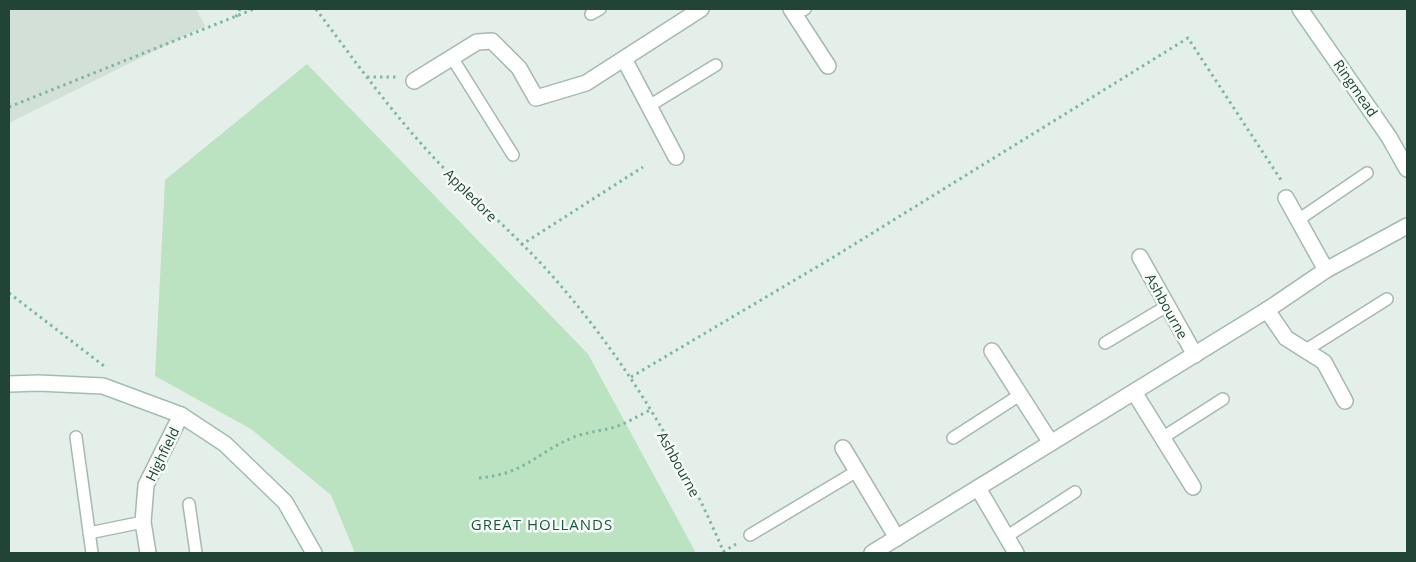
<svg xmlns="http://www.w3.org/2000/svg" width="1416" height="562" font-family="'Open Sans',sans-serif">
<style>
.built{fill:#d2e0d8}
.green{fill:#bbe3c1}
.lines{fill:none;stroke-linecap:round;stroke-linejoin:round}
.lane-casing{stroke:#a6b8b0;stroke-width:14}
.street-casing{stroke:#a6b8b0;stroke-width:18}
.secondary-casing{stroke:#a1bdb0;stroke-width:18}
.path{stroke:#81b79f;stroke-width:3;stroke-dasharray:2.5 4;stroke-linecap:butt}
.lane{stroke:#fff;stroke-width:11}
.street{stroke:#fff;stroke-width:15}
.secondary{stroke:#fff;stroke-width:15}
.labels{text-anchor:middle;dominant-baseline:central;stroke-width:5;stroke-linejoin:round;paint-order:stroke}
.street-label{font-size:14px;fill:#214436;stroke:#f6fbf8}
.neighbourhood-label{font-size:15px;letter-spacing:1px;fill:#1a5941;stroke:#f6fbf8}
</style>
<rect width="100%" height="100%" fill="#e4efe9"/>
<path class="built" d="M 9,9 L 196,9 L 205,26 L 9,123 Z"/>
<path class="green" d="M 307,64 L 588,354 L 696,553 L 355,553 L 331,495 L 251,429 L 155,376 L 165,180 Z"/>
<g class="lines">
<defs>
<g id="lane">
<path d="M 591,14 L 600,9"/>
<path d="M 795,14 L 805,9"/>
<path d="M 451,56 L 513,155"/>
<path d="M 649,106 L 716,65"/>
<path d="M 1298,220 L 1367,173"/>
<path d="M 1105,343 L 1167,306"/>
<path d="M 1306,350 L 1387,299"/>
<path d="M 76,437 L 92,553"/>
<path d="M 953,438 L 1020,395"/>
<path d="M 1162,438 L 1223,399"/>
<path d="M 189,504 L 196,553"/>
<path d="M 89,533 L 143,522"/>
<path d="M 750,535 L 857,471"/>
<path d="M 1006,537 L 1075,492"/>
</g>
<g id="street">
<path d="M 791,9 L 828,66"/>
<path d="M 624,59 L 676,157"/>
<path d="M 414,81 L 477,42 L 492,41 L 519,68 L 536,98 L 586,83 L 701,9"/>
<path d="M 1286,198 L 1326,270"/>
<path d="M 1140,257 L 1195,355"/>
<path d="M 1267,310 L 1286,338 L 1324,362 L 1345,401"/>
<path d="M 992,351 L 1051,443"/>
<path d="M 1134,392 L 1193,487"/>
<path d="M 843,448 L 897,538"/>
<path d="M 978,488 L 1016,553"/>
<path d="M 148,553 L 143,522 L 146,485 L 181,415"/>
<path d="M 872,553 L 1267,310 L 1326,270 L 1407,226"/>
</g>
<g id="secondary">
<path d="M 1300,9 L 1389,137 L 1407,169"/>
<path d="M 9,384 L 38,383 L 103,386 L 181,415 L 225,444 L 285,502 L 314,553"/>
</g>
</defs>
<use href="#lane" class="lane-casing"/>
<use href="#street" class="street-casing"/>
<use href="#secondary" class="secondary-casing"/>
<g class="path">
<path d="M 316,9 C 354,60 392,113 436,160 C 478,204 527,244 566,292 C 631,369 685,460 724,553"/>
<path d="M 236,17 L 240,9"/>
<path d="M 367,77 L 396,77"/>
<path d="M 9,107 L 254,9"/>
<path d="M 521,245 L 643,167"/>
<path d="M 9,293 L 104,366"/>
<path d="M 631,377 L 832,258 L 1188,38 L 1281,180"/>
<path d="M 479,478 C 525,474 536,453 574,437 C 587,432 601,431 615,427 C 627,423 638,416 650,410"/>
<path d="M 723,552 L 736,544"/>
</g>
<use href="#lane" class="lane"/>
<use href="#street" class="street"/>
<use href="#secondary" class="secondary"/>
</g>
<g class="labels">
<g class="street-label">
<text transform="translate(1356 88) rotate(55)">Ringmead</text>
<text transform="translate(471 195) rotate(45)">Appledore</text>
<text transform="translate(1167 306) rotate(61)">Ashbourne</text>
<text transform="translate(162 454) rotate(-64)">Highfield</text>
<text transform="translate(679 464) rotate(61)">Ashbourne</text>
</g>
<g class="neighbourhood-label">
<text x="542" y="524">GREAT HOLLANDS</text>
</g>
</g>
<rect width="1416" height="562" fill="none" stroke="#214436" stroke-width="20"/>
</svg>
